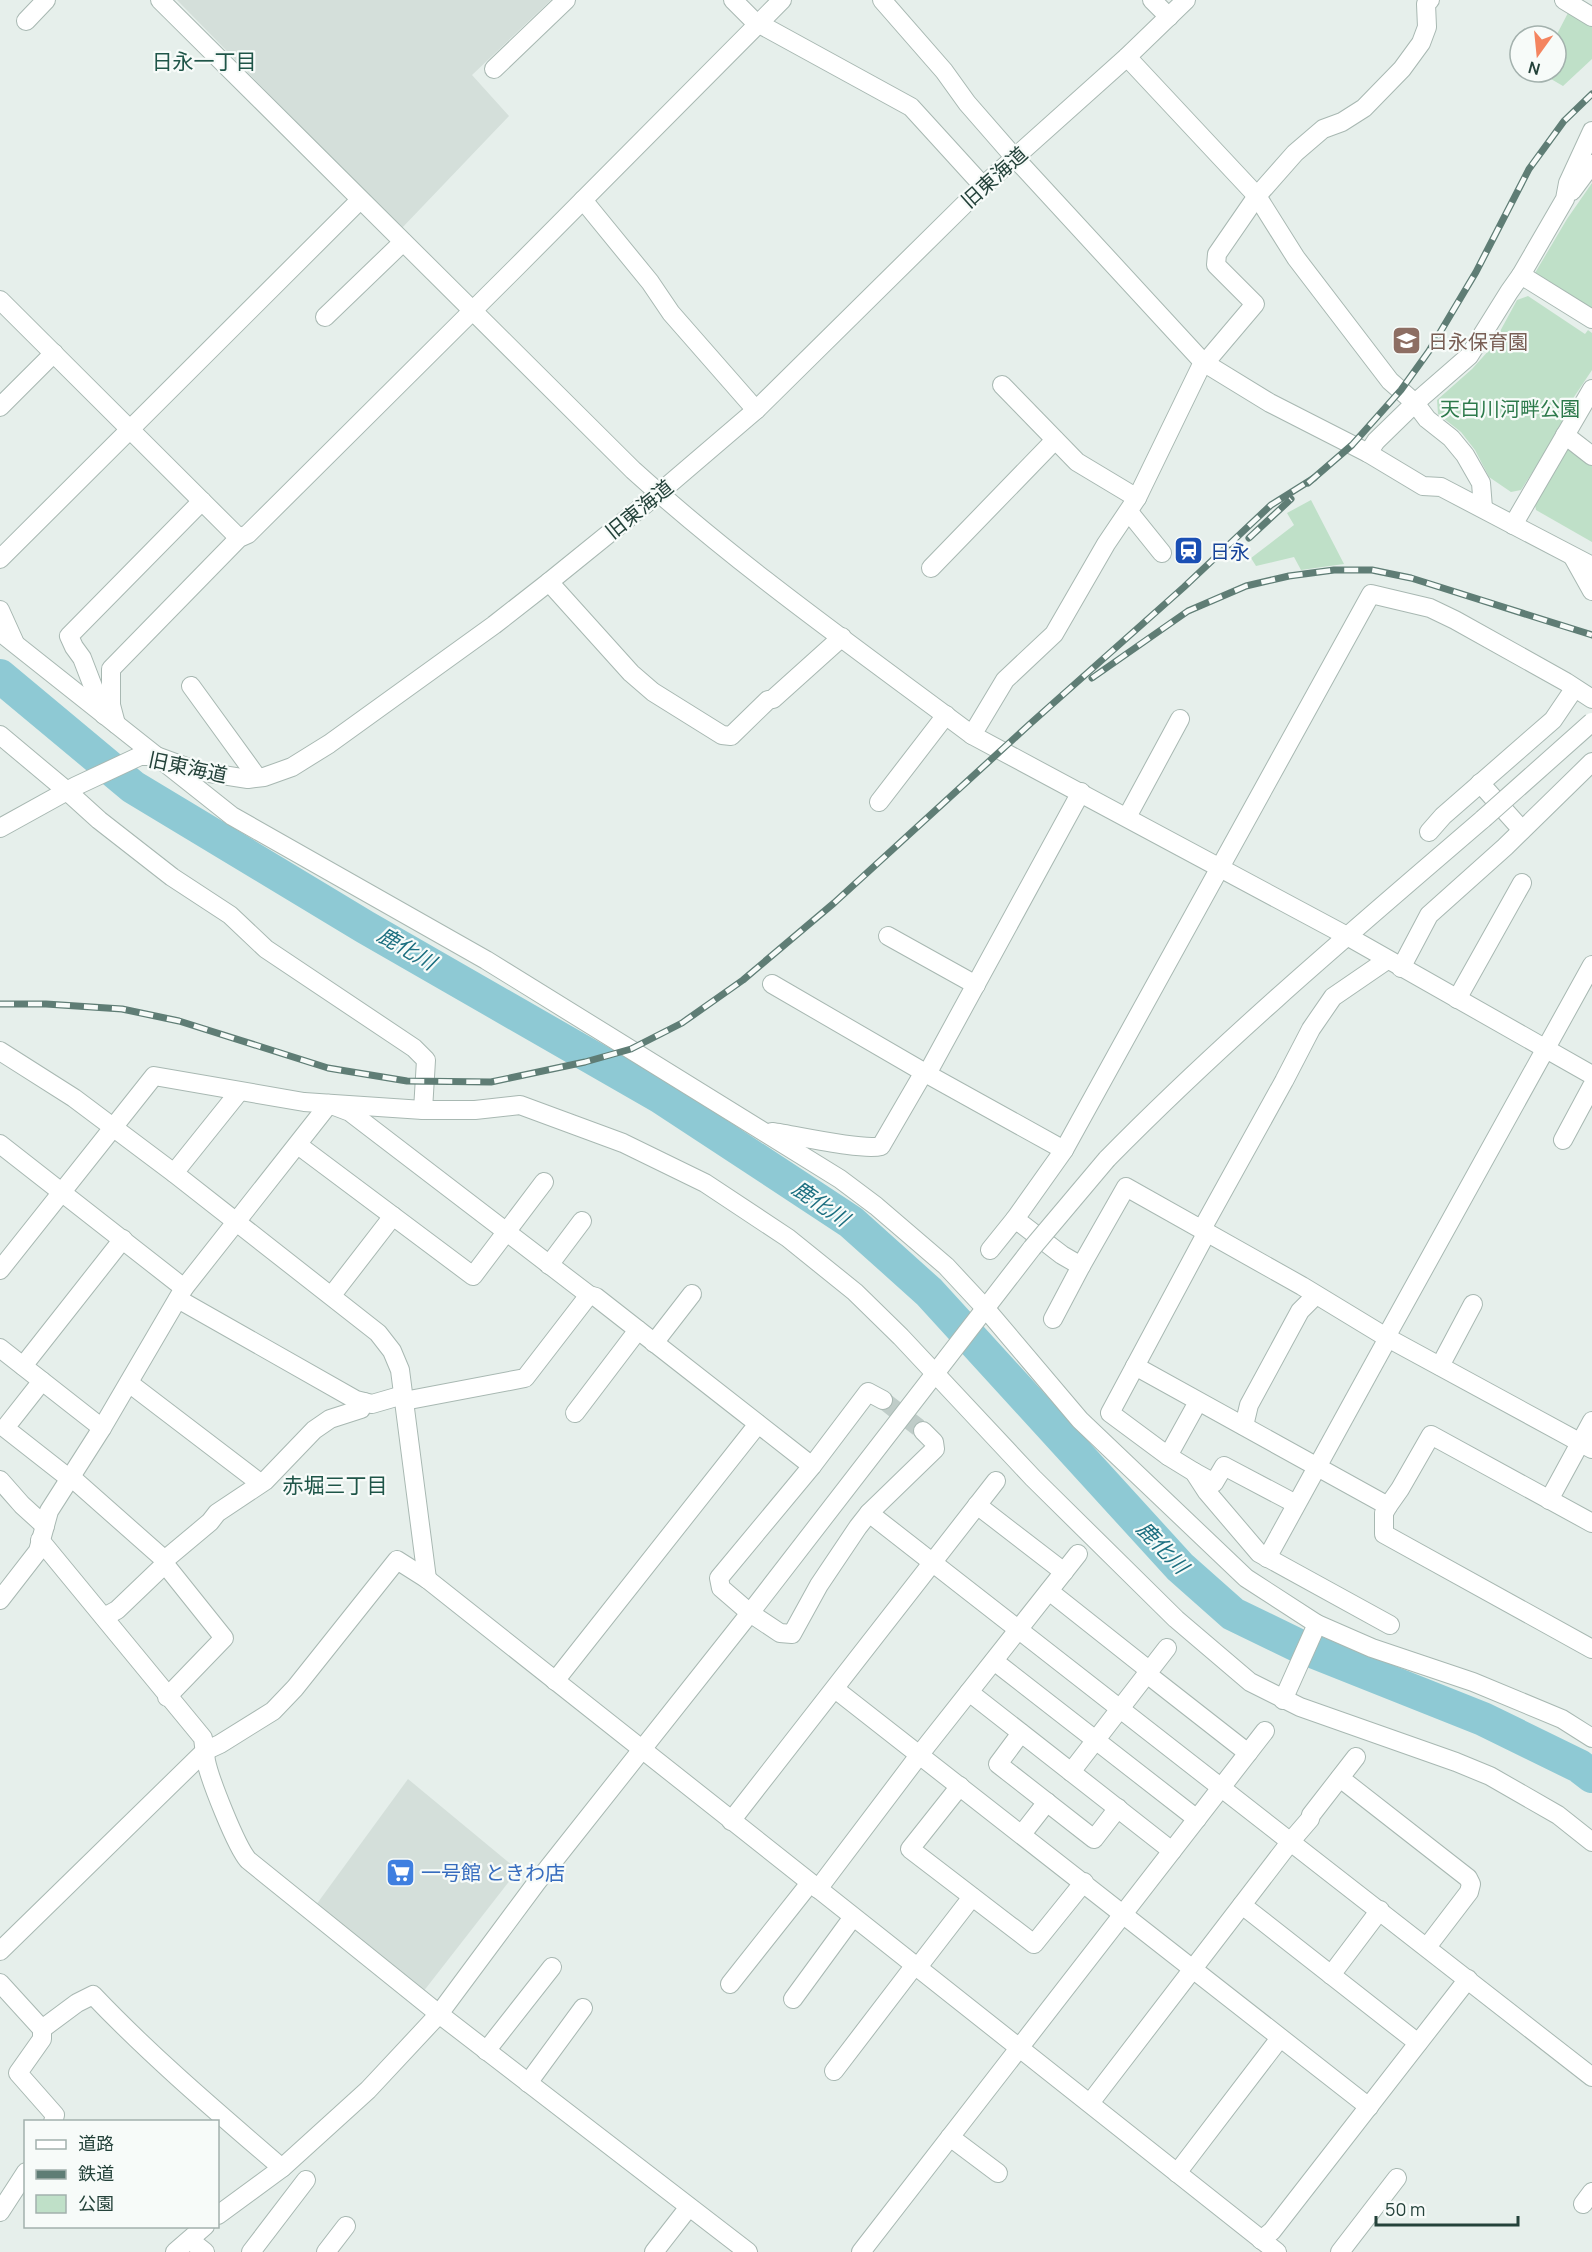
<svg xmlns="http://www.w3.org/2000/svg" width="1592" height="2252" font-family="Manrope,'Noto Sans JP',sans-serif">
<style>
.built{fill:#d4dfda}
.green{fill:#bfe0c8}
.lines{fill:none;stroke-linecap:round;stroke-linejoin:round}
.river{stroke:#8ec9d4;stroke-width:34}
.minor-tunnel{stroke:#bfccc8;stroke-width:18;stroke-dasharray:18 9;stroke-linecap:butt}
.minor-casing{stroke:#a8b8b2;stroke-width:20}
.minor{stroke:#fff;stroke-width:18}
.rail-casing{stroke:#5f7d75;stroke-width:7}
.rail{stroke:#f7fbf9;stroke-width:4.5;stroke-dasharray:14;stroke-linecap:butt}
.minor-bridge-casing{stroke:#a8b8b2;stroke-width:20;stroke-linecap:butt}
.minor-bridge{stroke:#fff;stroke-width:18}
.labels{text-anchor:middle;dominant-baseline:central;stroke-width:4.5;stroke-linejoin:round;paint-order:stroke}
.street-label{font-size:20px;fill:#24423a;stroke:#f7fbf9}
.education-label{font-size:20px;fill:#785e54;stroke:#f7fbf9;text-anchor:start}
.park-label{font-size:20px;fill:#2d7a4b;stroke:#f7fbf9}
.transit-label{font-size:20px;fill:#164399;stroke:#f7fbf9;text-anchor:start}
.shop-label{font-size:20px;fill:#366cbe;stroke:#f7fbf9;text-anchor:start}
.neighbourhood-label{font-size:21px;fill:#1f5548;stroke:#f7fbf9}
.water-label{font-size:21px;font-style:italic;fill:#1c6f80;stroke:#f7fbf9}
</style>
<rect width="100%" height="100%" fill="#e6efeb"/>
<g class="built">
<path d="M 177,0 L 551,0 L 472,75 L 509,116 L 401,229 Z"/>
<path d="M 408,1779 L 518,1870 L 423,1992 L 316,1905 Z"/>
</g>
<g class="green">
<path d="M 1569,11 L 1592,27 L 1592,59 L 1563,86 L 1539,72 L 1556,72 L 1556,36 Z"/>
<path d="M 1592,183 L 1592,309 L 1535,273 L 1567,219 Z"/>
<path d="M 1528,296 L 1585,334 L 1588,330 L 1592,333 L 1592,370 L 1574,397 L 1556,436 L 1521,490 L 1511,492 L 1489,477 L 1475,450 L 1461,432 L 1438,414 L 1437,400 L 1472,369 L 1491,348 L 1517,300 Z"/>
<path d="M 1565,449 L 1572,449 L 1592,465 L 1592,542 L 1536,510 L 1534,500 Z"/>
<path d="M 1311,500 L 1344,564 L 1301,570 L 1294,557 L 1256,566 L 1251,558 L 1294,525 L 1287,513 Z"/>
</g>
<g class="lines">
<path class="river" d="M 0,676 L 133,787 L 365,927 L 661,1097 L 851,1222 L 929,1292 L 1180,1567 L 1233,1614 L 1297,1645 L 1483,1719 L 1579,1766 L 1592,1776"/>
<path class="minor-tunnel" d="M 883,1400 L 923,1431"/>
<defs>
<g id="minor">
<path d="M 160,0 L 633,470 C 739,566 857,649 972,735 L 1005,680 L 1054,634 L 1106,544 L 1137,498 L 1203,362"/>
<path d="M 733,0 L 754,21 L 911,107 L 983,186"/>
<path d="M 882,0 L 944,71 L 967,103 L 1015,158 L 1203,362 L 1270,403 L 1368,453 L 1423,486 L 1441,487 L 1592,566"/>
<path d="M 1152,0 L 1169,17"/>
<path d="M 1564,0 L 1592,17"/>
<path d="M 26,21 L 46,0"/>
<path d="M 1127,57 L 1257,196 L 1296,258 L 1390,381 L 1415,403 L 1427,419 L 1451,438 L 1465,455 L 1481,483 L 1483,508"/>
<path d="M 494,69 L 566,0"/>
<path d="M 1572,191 L 1592,164"/>
<path d="M 583,200 L 650,282 L 671,313 L 756,410"/>
<path d="M 1521,275 L 1565,199 L 1568,183 L 1592,131"/>
<path d="M 0,300 L 239,538"/>
<path d="M 325,317 L 403,242"/>
<path d="M 1205,363 L 1255,304 L 1216,265 L 1217,254 L 1257,196 L 1295,153 L 1323,129 L 1342,122 L 1364,108 L 1402,69 L 1421,43 L 1427,27 L 1426,4 L 1430,0"/>
<path d="M 1002,385 L 1077,462 L 1137,498"/>
<path d="M 0,407 L 54,353"/>
<path d="M 1565,435 L 1592,456"/>
<path d="M 1368,453 L 1376,441 L 1415,403 L 1469,356 L 1509,292 L 1521,275 L 1592,319"/>
<path d="M 1129,512 L 1162,553"/>
<path d="M 1513,525 L 1592,389"/>
<path d="M 1573,557 L 1592,591"/>
<path d="M 0,559 L 360,200"/>
<path d="M 931,568 L 1055,440"/>
<path d="M 549,582 L 631,673 L 653,692 L 722,735 L 731,736 L 768,700 L 773,699 L 842,637"/>
<path d="M 0,610 L 14,641"/>
<path d="M 0,632 L 232,816 L 486,960 L 840,1179 L 876,1206 L 946,1266 L 986,1309 L 1080,1420 L 1246,1578 L 1317,1624 L 1372,1648 L 1473,1682 L 1562,1719 L 1592,1738"/>
<path d="M 191,686 L 257,777"/>
<path d="M 1592,699 L 1566,682 L 1455,620 L 1430,608 L 1371,594 L 1064,1150 L 1015,1219 L 1062,1255 L 1081,1266 L 1126,1187 L 1302,1286 L 1386,1337 L 1592,1449"/>
<path d="M 104,715 L 82,658 L 74,647 L 69,636 L 202,501"/>
<path d="M 116,724 L 111,705 L 111,669 L 239,538 L 248,534 C 427,357 605,179 782,0"/>
<path d="M 0,735 L 67,791 L 99,820 L 172,877 L 230,915 L 266,949 L 414,1048 L 426,1060 L 423,1110 L 475,1110 L 520,1105 L 623,1143 L 705,1183 L 788,1238 L 855,1292 L 901,1337 L 1033,1478 L 1176,1619 L 1250,1682 L 1300,1707 L 1456,1762 L 1490,1776 L 1558,1815 L 1592,1842"/>
<path d="M 972,735 L 1347,936 L 1592,1075"/>
<path d="M 1480,783 L 1522,830"/>
<path d="M 879,802 L 946,715"/>
<path d="M 1127,817 L 1180,719"/>
<path d="M 0,828 L 76,786 L 140,756 L 156,756 L 197,771 L 248,779 L 264,777 L 292,767 L 329,744 L 494,625 L 549,582 L 659,493 L 756,410 L 983,186 L 1127,57 L 1186,0"/>
<path d="M 1429,832 L 1443,816 L 1553,720 L 1574,689"/>
<path d="M 888,936 L 976,985"/>
<path d="M 1401,968 L 1429,915 L 1505,847 L 1592,762"/>
<path d="M 772,984 L 927,1074"/>
<path d="M 1457,999 L 1522,883"/>
<path d="M 0,1051 L 74,1098 L 174,1173 L 378,1333 L 392,1351 L 400,1370 L 427,1579"/>
<path d="M 772,1132 C 795,1135 862,1151 881,1146 L 924,1072"/>
<path d="M 1563,1140 L 1592,1086"/>
<path d="M 0,1144 L 184,1288"/>
<path d="M 298,1145 L 473,1276 L 544,1182"/>
<path d="M 1064,1150 L 927,1074 L 1081,792"/>
<path d="M 1107,1159 C 1225,1039 1355,929 1483,819"/>
<path d="M 174,1173 L 239,1092"/>
<path d="M 1202,1229 L 1284,1081 L 1311,1029 L 1333,997 L 1387,960"/>
<path d="M 1207,1232 L 1110,1413 L 1168,1456 L 1194,1472 L 1207,1492 L 1259,1553 L 1390,1625"/>
<path d="M 990,1250 L 1015,1219"/>
<path d="M 549,1265 L 582,1221"/>
<path d="M 0,1270 L 154,1076 L 304,1102 L 423,1110"/>
<path d="M 332,1295 L 393,1216"/>
<path d="M 178,1299 L 356,1400 L 372,1404 L 403,1395"/>
<path d="M 1053,1319 L 1081,1266"/>
<path d="M 1386,1337 L 1592,965"/>
<path d="M 654,1343 L 692,1294"/>
<path d="M 0,1348 L 102,1428"/>
<path d="M 23,1366 L 123,1239"/>
<path d="M 1135,1366 L 1388,1506 L 1384,1513 L 1384,1534 L 1592,1649"/>
<path d="M 1440,1366 L 1473,1304"/>
<path d="M 42,1381 L 5,1428 L 70,1479"/>
<path d="M 129,1383 L 260,1483"/>
<path d="M 883,1400 L 868,1392 L 812,1466 L 719,1578 L 721,1588 L 750,1613 L 780,1633 L 792,1634 L 819,1585 L 858,1527 L 869,1513 L 935,1449 L 934,1442 L 923,1431"/>
<path d="M 404,1401 L 525,1378 L 589,1295"/>
<path d="M 575,1413 L 638,1330"/>
<path d="M 1244,1426 L 1249,1405 L 1300,1311 L 1316,1295"/>
<path d="M 1168,1456 L 1194,1409"/>
<path d="M 1194,1472 L 1214,1483 L 1224,1466 L 1296,1504"/>
<path d="M 71,1477 L 166,1561"/>
<path d="M 0,1480 L 22,1505 L 45,1526"/>
<path d="M 1549,1500 L 1592,1421"/>
<path d="M 977,1505 L 1064,1572"/>
<path d="M 1388,1506 L 1400,1489 L 1431,1435 L 1592,1523"/>
<path d="M 869,1513 L 1592,2077"/>
<path d="M 40,1540 L 203,1738 C 204,1746 205,1754 206,1761 C 210,1780 236,1846 248,1860 L 439,2014 L 748,2252"/>
<path d="M 1267,1558 L 1388,1338"/>
<path d="M 164,1563 L 224,1638 L 167,1697"/>
<path d="M 1049,1591 L 1150,1671"/>
<path d="M 0,1600 L 38,1551 L 49,1511 L 102,1428 L 184,1288 L 329,1104 L 350,1112 L 589,1295 L 596,1297 L 812,1466"/>
<path d="M 104,1617 L 117,1610 L 163,1566 L 167,1558 L 210,1522 L 217,1513 L 265,1481 L 314,1430 L 330,1419 L 361,1409 L 364,1402"/>
<path d="M 994,1661 L 1197,1819"/>
<path d="M 1147,1674 L 1248,1753"/>
<path d="M 555,1681 L 758,1424"/>
<path d="M 835,1689 L 1369,2107"/>
<path d="M 969,1692 L 1172,1851"/>
<path d="M 1283,1700 L 1317,1624"/>
<path d="M 1021,1733 L 998,1764 L 1094,1839 L 1118,1808"/>
<path d="M 1071,1772 L 1167,1648"/>
<path d="M 1340,1778 L 1468,1878 L 1471,1884 L 1469,1892 L 1427,1947"/>
<path d="M 960,1786 L 910,1849 L 1034,1944 L 1084,1882"/>
<path d="M 731,1821 L 996,1481"/>
<path d="M 1022,1834 L 1047,1802"/>
<path d="M 818,1889 L 920,1754 L 1078,1554"/>
<path d="M 1242,1905 L 1418,2043"/>
<path d="M 0,1951 L 205,1751 L 220,1744 L 273,1711 L 295,1688 L 397,1560 L 427,1579 L 1277,2252"/>
<path d="M 918,1967 L 972,1897"/>
<path d="M 1331,1975 L 1380,1910"/>
<path d="M 0,1983 L 42,2029 L 42,2039 L 18,2073 L 55,2115 L 53,2122"/>
<path d="M 730,1984 L 810,1883"/>
<path d="M 793,1999 L 853,1917"/>
<path d="M 42,2029 L 77,2003 L 93,1995 C 152,2057 217,2112 282,2168"/>
<path d="M 486,2051 L 552,1967"/>
<path d="M 834,2071 L 915,1965"/>
<path d="M 528,2083 L 583,2008"/>
<path d="M 1090,2103 L 1291,1841 L 1310,1819 L 1311,1815 L 1356,1757"/>
<path d="M 950,2137 L 998,2173"/>
<path d="M 1177,2173 L 1280,2038"/>
<path d="M 1583,2204 L 1592,2192"/>
<path d="M 0,2212 L 26,2172"/>
<path d="M 218,2215 L 282,2168 L 368,2090 L 439,2014 L 537,1882 L 750,1613 L 1032,1248"/>
<path d="M 190,2240 L 205,2252"/>
<path d="M 1261,2240 L 1272,2231 L 1468,1979"/>
<path d="M 175,2252 L 205,2226"/>
<path d="M 251,2252 L 306,2180"/>
<path d="M 326,2252 L 346,2226"/>
<path d="M 654,2252 L 689,2207"/>
<path d="M 861,2252 L 1265,1731"/>
<path d="M 1340,2252 L 1397,2178"/>
</g>
</defs>
<use href="#minor" class="minor-casing"/>
<use href="#minor" class="minor"/>
<defs>
<g id="rail">
<path d="M 1308,483 L 1352,445 L 1401,390 L 1429,351 L 1476,272 L 1529,169 L 1564,121 L 1592,94"/>
<path d="M 1249,538 L 1291,499"/>
<path d="M 1092,678 L 1188,611 L 1246,586 L 1289,576 L 1334,570 L 1372,570 L 1411,578 L 1592,635"/>
<path d="M 0,1004 L 46,1004 L 122,1009 L 179,1021 L 328,1068 L 407,1081 L 491,1082 L 585,1062 L 631,1049 L 682,1023 L 743,980 L 834,903 L 1031,723 L 1184,587 L 1271,505 L 1314,478"/>
</g>
</defs>
<use href="#rail" class="rail-casing"/>
<use href="#rail" class="rail"/>
<defs>
<g id="minor-bridge">
<path d="M 1483,819 L 1592,722"/>
<path d="M 1032,1248 L 1107,1159"/>
</g>
</defs>
<use href="#minor-bridge" class="minor-bridge-casing"/>
<use href="#minor-bridge" class="minor-bridge"/>
</g>
<defs>
<symbol id="school-square" viewBox="-11 -11 22 22"><rect x="-9" y="-9" width="18" height="18" rx="4" fill="#8d6e63" stroke="#f7fbf9"/><path d="M0-5L7-2L0 1L-7-2ZM-4 1L0 2.5L4 1V4Q0 6-4 4Z" fill="#fff"/></symbol>
<symbol id="station-square" viewBox="-11 -11 22 22"><rect x="-9" y="-9" width="18" height="18" rx="4" fill="#1a4fb4" stroke="#f7fbf9"/><path d="M-3-6H3Q5-6 5-4V2Q5 4 3 4L4.5 6H3L1.5 4h-3L-3 6H-4.5L-3 4Q-5 4-5 2V-4Q-5-6-3-6ZM-3.5-4v3h7v-3ZM-3.5 1v1.5H-2V1ZM2 1v1.5H3.5V1Z" fill="#fff"/></symbol>
<symbol id="supermarket-square" viewBox="-11 -11 22 22"><rect x="-9" y="-9" width="18" height="18" rx="4" fill="#3f7fe0" stroke="#f7fbf9"/><path d="M-6-5.5h2.5l.6 2H6L4.5 2H-2.5L-4.4-4H-6ZM-1.5 3.2a1.3 1.3 0 1 0 .1 0ZM3 3.2a1.3 1.3 0 1 0 .1 0Z" fill="#fff"/></symbol>
</defs>
<g fill-rule="evenodd">
<use href="#school-square" x="1390" y="324" width="33" height="33"/>
<use href="#station-square" x="1172" y="534" width="33" height="33"/>
<use href="#supermarket-square" x="384" y="1856" width="33" height="33"/>
</g>
<g class="labels">
<g class="street-label">
<text transform="translate(994 177) rotate(-42)">旧東海道</text>
<text transform="translate(639 509) rotate(-39)">旧東海道</text>
<text transform="translate(188 767) rotate(12)">旧東海道</text>
</g>
<g class="education-label">
<text x="1428" y="341">日永保育園</text>
</g>
<g class="park-label">
<text x="1510" y="408">天白川河畔公園</text>
</g>
<g class="transit-label">
<text x="1210" y="551">日永</text>
</g>
<g class="shop-label">
<text x="421" y="1872">一号館 ときわ店</text>
</g>
<g class="neighbourhood-label">
<text x="204" y="61">日永一丁目</text>
<text x="335" y="1485">赤堀三丁目</text>
</g>
<g class="water-label">
<text transform="translate(407 948) rotate(30)">鹿化川</text>
<text transform="translate(821 1203) rotate(34)">鹿化川</text>
<text transform="translate(1163 1547) rotate(46)">鹿化川</text>
</g>
</g>
<rect x="24" y="2120" width="195" height="108" fill="#f7fbf9" stroke="#a3b1ad" stroke-width="1.5"/>
<rect x="36" y="2140" width="30" height="9" fill="#ffffff" stroke="#a3b1ad" stroke-width="1.5"/>
<text x="78" y="2150" font-size="18" fill="#24423a">道路</text>
<rect x="36" y="2170" width="30" height="9" fill="#5f7d75" stroke="#a3b1ad" stroke-width="1.5"/>
<text x="78" y="2180" font-size="18" fill="#24423a">鉄道</text>
<rect x="36" y="2195" width="30" height="18" fill="#bfe0c8" stroke="#a3b1ad" stroke-width="1.5"/>
<text x="78" y="2210" font-size="18" fill="#24423a">公園</text>
<g transform="translate(1538 54) rotate(195)"><circle r="28" fill="#f7fbf9" stroke="#a3b1ad" stroke-width="1.5"/>
<path d="M0-4.5L10 22L0 15L-10 22Z" fill="#f4845f"/>
<text y="-9" font-size="16" font-weight="bold" text-anchor="middle" fill="#24423a">N</text>
</g>
<path d="M1376 2216v9h142v-9" fill="none" stroke="#24423a" stroke-width="3"/>
<text x="1385" y="2216" font-size="18" fill="#24423a" stroke="#f7fbf9" stroke-width="4.5" paint-order="stroke">50 m</text>
</svg>
